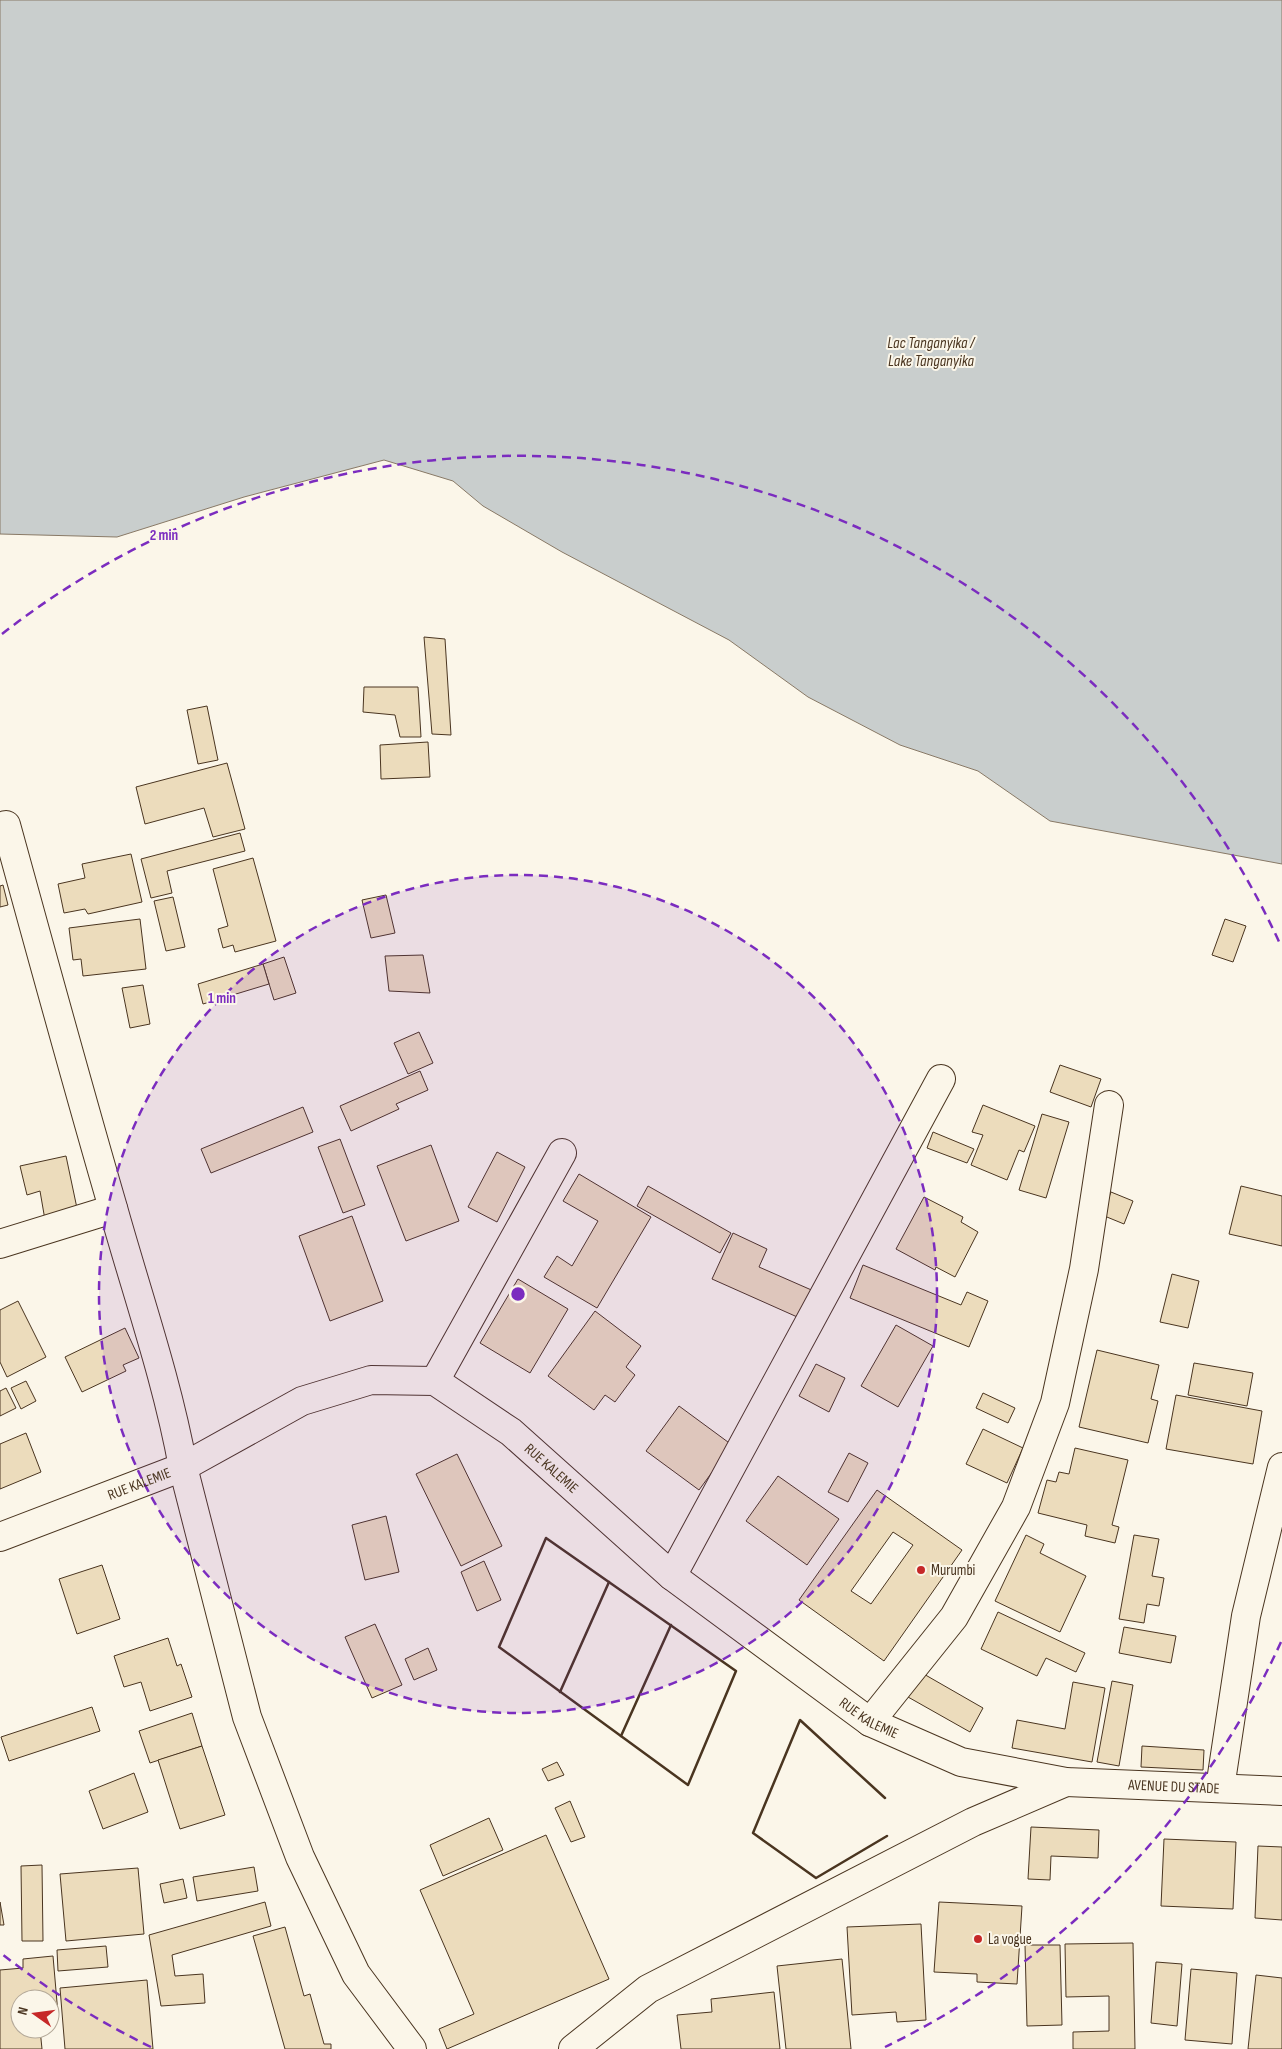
<svg xmlns="http://www.w3.org/2000/svg" width="1282" height="2049" font-family="'Sofia Sans Condensed',sans-serif">
<style>
.water{fill:#c9cecd;stroke:#887966}
.building{fill:#ecdcbc;stroke:#4a3520;fill-rule:evenodd}
.lines{fill:none;stroke-linecap:round;stroke-linejoin:round}
.minor-casing{stroke:#4a3520;stroke-width:30}
.tertiary-casing{stroke:#4a3520;stroke-width:30}
.minor{stroke:#fbf6e9;stroke-width:28}
.tertiary{stroke:#fbf6e9;stroke-width:28}
.wall{stroke:#4a3520;stroke-width:2.5}
.ring{fill:none;stroke:#7b2cbf;stroke-width:2.5;stroke-dasharray:9 6}
.poi-dot{fill:#c62828;stroke:#fbf6e9;stroke-width:2}
.labels{text-anchor:middle;dominant-baseline:central;stroke-width:4;stroke-linejoin:round;paint-order:stroke}
.street-label{font-size:15px;fill:#4a3520;stroke:#fbf6e9}
.poi-label{font-size:15px;fill:#4a3520;stroke:#fbf6e9;text-anchor:start}
.water-label{font-size:16px;font-style:italic;fill:#4a3520;stroke:#fbf6e9}
.centre{fill:#7b2cbf;stroke:#fbf6e9;stroke-width:2.5}
.ring-label{font-size:15px;text-anchor:middle;font-weight:bold;fill:#7b2cbf;stroke:#fbf6e9;stroke-width:4;stroke-linejoin:round;paint-order:stroke}
</style>
<rect width="100%" height="100%" fill="#fbf6e9"/>
<path class="water" d="M 0,0 L 1282,0 L 1282,864 L 1050,821 L 978,771 L 900,745 L 808,697 L 729,640 L 562,552 L 483,506 L 453,481 L 384,460 L 244,497 L 117,537 L 0,534 Z"/>
<g class="building">
<path d="M 424,637 L 445,639 L 451,735 L 432,734 Z"/>
<path d="M 364,687 L 418,687 L 421,737 L 400,737 L 395,715 L 363,712 Z"/>
<path d="M 207,706 L 218,760 L 198,764 L 187,710 Z"/>
<path d="M 428,742 L 430,777 L 381,779 L 380,745 Z"/>
<path d="M 227,763 L 245,829 L 213,837 L 204,808 L 145,824 L 136,787 Z"/>
<path d="M 240,833 L 245,851 L 167,871 L 172,893 L 151,898 L 141,859 Z"/>
<path d="M 131,854 L 142,902 L 88,914 L 85,909 L 64,913 L 58,884 L 85,878 L 82,864 Z"/>
<path d="M 253,858 L 276,941 L 235,952 L 233,945 L 223,948 L 218,929 L 228,926 L 213,869 Z"/>
<path d="M 3,885 L 8,905 L 0,907 L 0,886 Z"/>
<path d="M 386,895 L 395,933 L 371,938 L 362,900 Z"/>
<path d="M 173,897 L 185,947 L 166,951 L 154,901 Z"/>
<path d="M 140,919 L 146,969 L 83,976 L 81,959 L 73,960 L 69,928 Z"/>
<path d="M 1225,919 L 1246,926 L 1233,962 L 1212,955 Z"/>
<path d="M 423,955 L 430,993 L 389,991 L 385,956 Z"/>
<path d="M 284,957 L 296,993 L 274,1000 L 263,964 Z"/>
<path d="M 263,964 L 269,984 L 203,1004 L 198,984 Z"/>
<path d="M 143,985 L 150,1024 L 130,1028 L 122,988 Z"/>
<path d="M 419,1032 L 433,1063 L 408,1074 L 394,1043 Z"/>
<path d="M 1060,1065 L 1101,1079 L 1091,1107 L 1050,1092 Z"/>
<path d="M 420,1071 L 428,1090 L 396,1104 L 399,1109 L 351,1131 L 340,1106 Z"/>
<path d="M 983,1105 L 1035,1126 L 1024,1152 L 1019,1150 L 1007,1180 L 971,1165 L 983,1135 L 972,1132 Z"/>
<path d="M 303,1107 L 313,1132 L 211,1173 L 201,1149 Z"/>
<path d="M 1042,1114 L 1069,1122 L 1046,1198 L 1019,1190 Z"/>
<path d="M 933,1132 L 974,1149 L 967,1163 L 927,1148 Z"/>
<path d="M 340,1139 L 365,1205 L 343,1213 L 318,1147 Z"/>
<path d="M 431,1145 L 459,1221 L 406,1241 L 377,1166 Z"/>
<path d="M 497,1152 L 525,1167 L 497,1222 L 468,1207 Z"/>
<path d="M 66,1156 L 78,1213 L 45,1220 L 40,1191 L 27,1195 L 20,1166 Z"/>
<path d="M 579,1174 L 651,1217 L 597,1308 L 544,1277 L 557,1256 L 572,1266 L 598,1221 L 563,1201 Z"/>
<path d="M 648,1186 L 731,1233 L 720,1253 L 637,1206 Z"/>
<path d="M 1241,1186 L 1282,1196 L 1282,1246 L 1229,1234 Z"/>
<path d="M 1111,1192 L 1133,1201 L 1124,1224 L 1102,1215 Z"/>
<path d="M 924,1197 L 963,1217 L 961,1222 L 978,1232 L 955,1277 L 936,1267 L 935,1270 L 896,1249 Z"/>
<path d="M 352,1216 L 383,1301 L 330,1321 L 299,1236 Z"/>
<path d="M 733,1233 L 767,1249 L 759,1267 L 816,1292 L 804,1320 L 712,1279 Z"/>
<path d="M 863,1265 L 961,1305 L 967,1292 L 988,1301 L 969,1347 L 850,1298 Z"/>
<path d="M 1172,1274 L 1199,1281 L 1188,1328 L 1160,1322 Z"/>
<path d="M 518,1279 L 568,1309 L 530,1373 L 480,1343 Z"/>
<path d="M 18,1301 L 46,1357 L 7,1377 L 0,1362 L 0,1310 Z"/>
<path d="M 595,1311 L 641,1346 L 626,1367 L 635,1375 L 615,1402 L 605,1395 L 594,1410 L 548,1376 Z"/>
<path d="M 896,1325 L 933,1346 L 898,1407 L 861,1386 Z"/>
<path d="M 125,1328 L 139,1358 L 123,1365 L 126,1371 L 82,1392 L 65,1357 Z"/>
<path d="M 1097,1350 L 1159,1365 L 1151,1399 L 1158,1401 L 1148,1443 L 1079,1427 Z"/>
<path d="M 1194,1363 L 1253,1373 L 1247,1406 L 1188,1395 Z"/>
<path d="M 816,1364 L 845,1378 L 829,1412 L 799,1396 Z"/>
<path d="M 26,1381 L 36,1401 L 21,1409 L 11,1388 Z"/>
<path d="M 6,1388 L 16,1408 L 0,1416 L 0,1391 Z"/>
<path d="M 983,1393 L 1015,1408 L 1008,1423 L 976,1408 Z"/>
<path d="M 1176,1395 L 1262,1411 L 1253,1464 L 1166,1449 Z"/>
<path d="M 679,1406 L 732,1445 L 699,1490 L 646,1451 Z"/>
<path d="M 983,1429 L 1023,1448 L 1007,1483 L 966,1464 Z"/>
<path d="M 26,1433 L 41,1472 L 0,1489 L 0,1444 Z"/>
<path d="M 1075,1448 L 1128,1460 L 1112,1525 L 1119,1527 L 1115,1543 L 1085,1536 L 1087,1525 L 1038,1513 L 1047,1480 L 1056,1482 L 1059,1472 L 1069,1474 Z"/>
<path d="M 849,1453 L 868,1463 L 848,1502 L 828,1492 Z"/>
<path d="M 457,1454 L 502,1546 L 461,1566 L 416,1474 Z"/>
<path d="M 778,1476 L 839,1519 L 807,1565 L 746,1521 Z"/>
<path d="M 877,1490 L 962,1550 L 884,1661 L 799,1600 ZM 893,1532 L 913,1545 L 871,1604 L 851,1591 Z"/>
<path d="M 386,1516 L 399,1572 L 365,1580 L 352,1525 Z"/>
<path d="M 1026,1535 L 1044,1544 L 1040,1553 L 1086,1576 L 1060,1632 L 995,1601 Z"/>
<path d="M 1134,1535 L 1159,1539 L 1152,1576 L 1164,1578 L 1159,1606 L 1147,1604 L 1144,1623 L 1119,1619 Z"/>
<path d="M 484,1561 L 501,1600 L 477,1611 L 461,1572 Z"/>
<path d="M 102,1565 L 120,1619 L 77,1634 L 59,1579 Z"/>
<path d="M 998,1612 L 1085,1653 L 1076,1672 L 1046,1658 L 1037,1676 L 981,1649 Z"/>
<path d="M 375,1624 L 402,1685 L 372,1698 L 345,1637 Z"/>
<path d="M 1124,1627 L 1176,1636 L 1171,1663 L 1119,1653 Z"/>
<path d="M 168,1638 L 177,1666 L 181,1664 L 192,1697 L 150,1711 L 141,1682 L 124,1687 L 114,1656 Z"/>
<path d="M 428,1648 L 437,1670 L 414,1680 L 405,1659 Z"/>
<path d="M 922,1673 L 983,1708 L 970,1732 L 908,1697 Z"/>
<path d="M 1112,1681 L 1133,1685 L 1119,1766 L 1097,1762 Z"/>
<path d="M 1073,1682 L 1105,1688 L 1092,1762 L 1012,1748 L 1017,1720 L 1065,1729 Z"/>
<path d="M 92,1707 L 100,1731 L 9,1761 L 1,1737 Z"/>
<path d="M 192,1713 L 202,1746 L 150,1763 L 139,1731 Z"/>
<path d="M 202,1746 L 225,1815 L 180,1829 L 158,1760 Z"/>
<path d="M 1142,1746 L 1204,1750 L 1203,1770 L 1141,1767 Z"/>
<path d="M 557,1762 L 564,1775 L 548,1781 L 542,1769 Z"/>
<path d="M 134,1773 L 148,1812 L 103,1829 L 89,1791 Z"/>
<path d="M 570,1801 L 585,1837 L 571,1842 L 555,1808 Z"/>
<path d="M 489,1818 L 503,1850 L 443,1876 L 430,1845 Z"/>
<path d="M 1031,1827 L 1099,1830 L 1098,1858 L 1051,1856 L 1050,1880 L 1028,1879 Z"/>
<path d="M 546,1835 L 609,1979 L 447,2049 L 439,2029 L 474,2014 L 420,1890 Z"/>
<path d="M 1164,1839 L 1236,1842 L 1233,1909 L 1161,1906 Z"/>
<path d="M 1258,1846 L 1282,1847 L 1282,1920 L 1255,1918 Z"/>
<path d="M 42,1865 L 43,1941 L 22,1941 L 21,1866 Z"/>
<path d="M 254,1867 L 258,1891 L 197,1901 L 193,1877 Z"/>
<path d="M 138,1868 L 144,1934 L 66,1941 L 60,1874 Z"/>
<path d="M 183,1879 L 187,1898 L 164,1903 L 160,1884 Z"/>
<path d="M 0,1902 L 4,1925 L 0,1925 Z"/>
<path d="M 265,1902 L 271,1926 L 172,1955 L 175,1976 L 203,1974 L 205,2003 L 161,2006 L 149,1935 Z"/>
<path d="M 939,1902 L 1022,1906 L 1017,1984 L 977,1982 L 977,1974 L 934,1972 Z"/>
<path d="M 921,1924 L 926,2020 L 897,2022 L 896,2012 L 852,2015 L 847,1927 Z"/>
<path d="M 285,1927 L 304,1996 L 310,1994 L 324,2044 L 331,2044 L 331,2049 L 285,2049 L 253,1936 Z"/>
<path d="M 1133,1943 L 1135,2049 L 1073,2049 L 1073,2032 L 1109,2031 L 1109,1996 L 1066,1997 L 1065,1944 Z"/>
<path d="M 1025,1945 L 1060,1945 L 1062,2025 L 1027,2026 Z"/>
<path d="M 106,1946 L 108,1967 L 58,1971 L 57,1950 Z"/>
<path d="M 53,1956 L 58,2014 L 50,2015 L 50,1999 L 20,1999 L 20,2029 L 40,2029 L 42,2049 L 0,2049 L 0,1970 L 23,1968 L 23,1959 Z"/>
<path d="M 842,1959 L 851,2049 L 786,2049 L 777,1966 Z"/>
<path d="M 1156,1962 L 1182,1964 L 1177,2026 L 1151,2023 Z"/>
<path d="M 1191,1969 L 1237,1973 L 1232,2044 L 1185,2040 Z"/>
<path d="M 1256,1975 L 1282,1978 L 1282,2049 L 1248,2049 Z"/>
<path d="M 147,1980 L 153,2049 L 65,2049 L 60,1988 Z"/>
<path d="M 774,1992 L 780,2049 L 681,2049 L 677,2015 L 712,2012 L 711,1999 Z"/>
</g>
<g class="lines">
<defs>
<g id="minor">
<path d="M 6,825 C 41,952 76,1081 113,1208 C 137,1294 167,1379 183,1467 L 247,1717 L 300,1857 L 356,1974 L 412,2049"/>
<path d="M 0,1244 L 113,1209"/>
<path d="M 435,1381 L 562,1153"/>
<path d="M 672,1576 L 941,1079"/>
<path d="M 870,1722 L 954,1617 L 1016,1507 L 1055,1403 L 1084,1269 L 1109,1105"/>
<path d="M 1220,1788 L 1246,1616 L 1282,1467"/>
</g>
<g id="tertiary">
<path id="s1" d="M 0,1537 L 183,1467 L 302,1401 L 371,1380 L 435,1381 L 511,1432 L 672,1576 L 870,1722 L 961,1762 L 1066,1782 L 1282,1791"/>
<path d="M 573,2049 L 648,1989 L 973,1822 L 1066,1782"/>
</g>
</defs>
<use href="#minor" class="minor-casing"/>
<use href="#tertiary" class="tertiary-casing"/>
<use href="#minor" class="minor"/>
<use href="#tertiary" class="tertiary"/>
<g class="wall">
<path d="M 546,1538 L 736,1671 L 688,1785 L 499,1647 Z"/>
<path d="M 560,1692 L 609,1582"/>
<path d="M 621,1736 L 671,1625"/>
<path d="M 885,1798 L 800,1720 L 753,1833 L 816,1878 L 887,1836"/>
</g>
</g>
<circle cx="518" cy="1294" r="419" fill="#7b2cbf" fill-opacity=".12"/>
<g class="ring">
<circle cx="518" cy="1294" r="419"/>
<path d="M1281 1642A838 838 0 0 1 885 2047M151 2047A838 838 0 0 1 2 1954M2 634A838 838 0 0 1 1281 946"/>
</g>
<g class="poi-dot">
<circle cx="921" cy="1570" r="5"/>
<circle cx="978" cy="1939" r="5"/>
</g>
<g class="labels">
<g class="street-label">
<text stroke="none"><textPath href="#s1" startOffset="614">RUE KALEMIE</textPath></text>
<text stroke="none"><textPath href="#s1" startOffset="149">RUE KALEMIE</textPath></text>
<text stroke="none"><textPath href="#s1" startOffset="1019">RUE KALEMIE</textPath></text>
<text stroke="none"><textPath href="#s1" startOffset="1336">AVENUE DU STADE</textPath></text>
</g>
<g class="poi-label">
<text x="931" y="1570">Murumbi</text>
<text x="988" y="1939">La vogue</text>
</g>
<g class="water-label">
<text x="931" y="343">Lac Tanganyika /<tspan x="931" dy="18">Lake Tanganyika</tspan></text>
</g>
</g>
<circle cx="518" cy="1294" r="8" class="centre"/>
<g class="ring-label">
<text x="164" y="540">2 min</text>
<text x="222" y="1003">1 min</text>
</g>
<g transform="translate(35 2014) rotate(284)"><circle r="24" fill="#fbf6e9" stroke="#b4a999"/>
<path d="M0-4L9 19L0 12L-9 19Z" fill="#c62828"/>
<text y="-8" font-size="14" font-weight="bold" text-anchor="middle" fill="#4a3520">N</text>
</g>
</svg>
